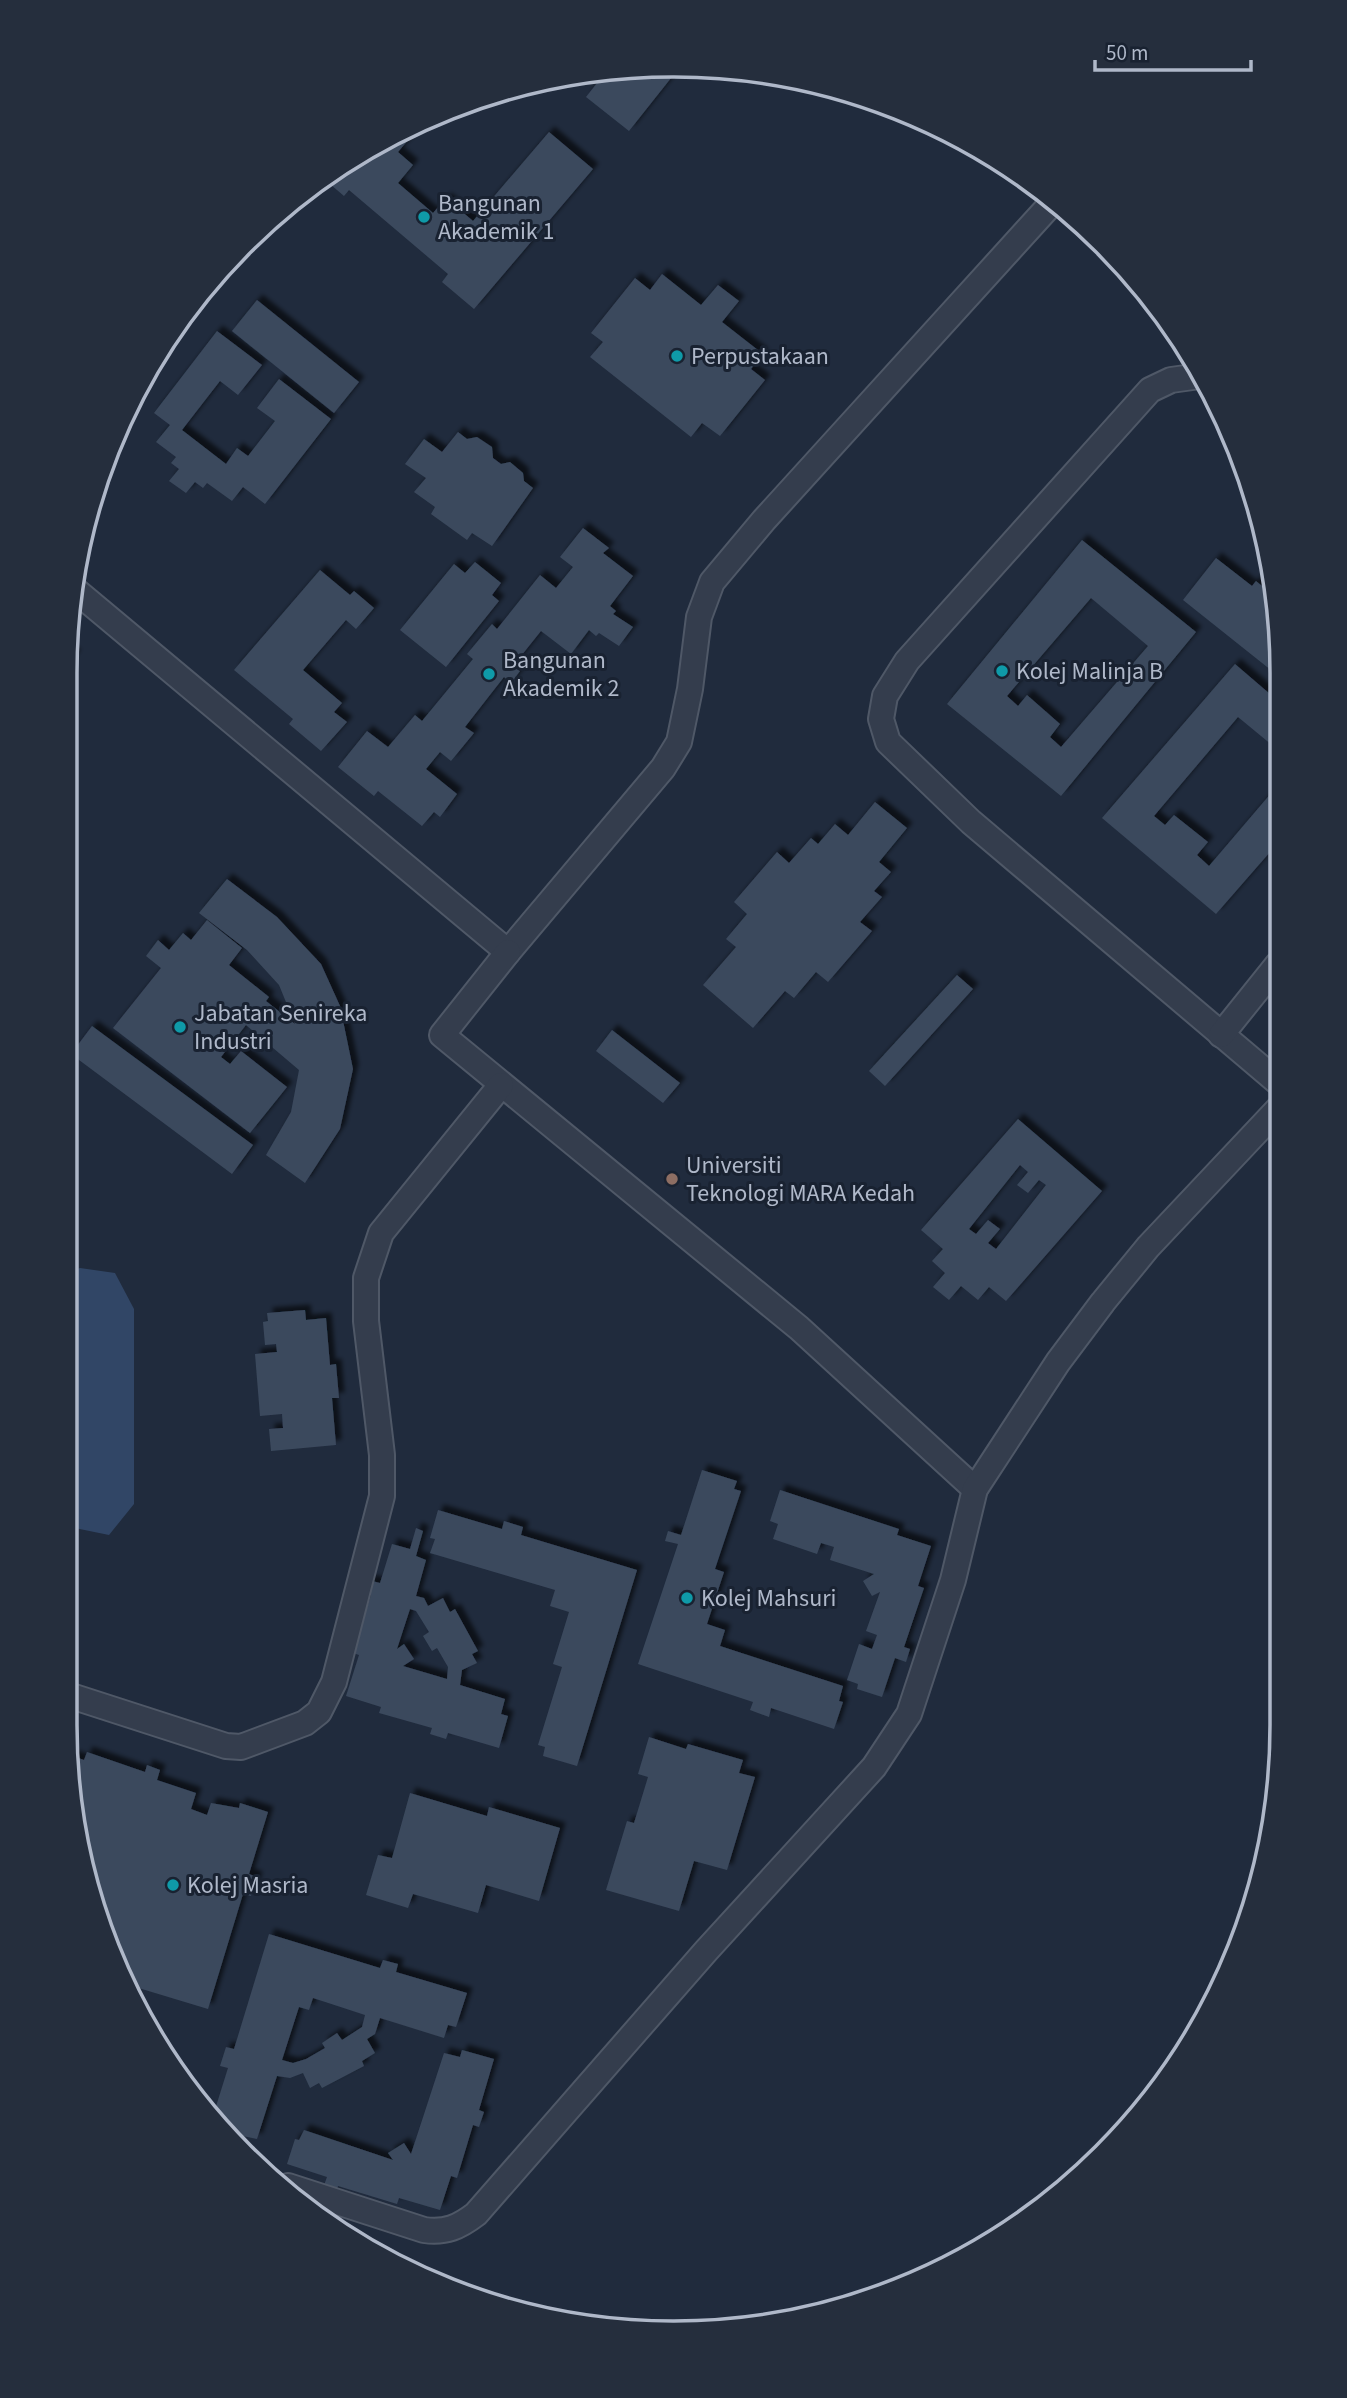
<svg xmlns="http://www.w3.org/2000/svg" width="1347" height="2398" font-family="'Source Sans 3',sans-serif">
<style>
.water{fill:#314666}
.building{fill:#3b495d;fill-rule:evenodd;filter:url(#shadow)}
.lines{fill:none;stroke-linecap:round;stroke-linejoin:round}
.minor-casing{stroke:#4f5867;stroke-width:28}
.minor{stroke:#343d4d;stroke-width:24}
.culture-dot{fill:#0f9aa8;stroke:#192231;stroke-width:2.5}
.education-dot{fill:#8d6e63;stroke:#192231;stroke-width:2.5}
.labels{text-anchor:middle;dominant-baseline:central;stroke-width:6;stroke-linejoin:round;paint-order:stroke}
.poi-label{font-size:24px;fill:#afb8c9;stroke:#192231;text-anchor:start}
.rim{fill:none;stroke:#afb8c9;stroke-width:3.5}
</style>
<defs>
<filter id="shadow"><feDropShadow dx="5.5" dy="-5.5" stdDeviation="2" flood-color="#0009"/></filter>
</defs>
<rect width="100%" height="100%" fill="#202b3d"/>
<path class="water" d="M 80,1268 L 115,1273 L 134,1309 L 134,1504 L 109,1535 L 65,1526 L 65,1274 Z"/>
<g class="building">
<path d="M 634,66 L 679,68 L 629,131 L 586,97 L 601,78 L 594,73 Z"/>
<path d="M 426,119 L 398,152 L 413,165 L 398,183 L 433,213 L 446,198 L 473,221 L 549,132 L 593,169 L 474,309 L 442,282 L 448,274 L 349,190 L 344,196 L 323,178 L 405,127 Z"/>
<path d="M 662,274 L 701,305 L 718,285 L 739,301 L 722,322 L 763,354 L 751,369 L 765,380 L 720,436 L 702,423 L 691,437 L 590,357 L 603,342 L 591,333 L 635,278 L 650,290 Z"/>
<path d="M 257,300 L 359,382 L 334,413 L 232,331 Z"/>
<path d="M 217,331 L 262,365 L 238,395 L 220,381 L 182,430 L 226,464 L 237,448 L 248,456 L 275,421 L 257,408 L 279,379 L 331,419 L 265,504 L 243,487 L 232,501 L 207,483 L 203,488 L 195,482 L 186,493 L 169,481 L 179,469 L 171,463 L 176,457 L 156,442 L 170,425 L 154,413 Z"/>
<path d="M 458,432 L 467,439 L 477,437 L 492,447 L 493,458 L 501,464 L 510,462 L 523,473 L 524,481 L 533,488 L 492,546 L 472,533 L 467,540 L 431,514 L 435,507 L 414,492 L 426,478 L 405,464 L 424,439 L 442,452 Z"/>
<path d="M 583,528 L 609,548 L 603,553 L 633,576 L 610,606 L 616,611 L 613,614 L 633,627 L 619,646 L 599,633 L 596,636 L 589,630 L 571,654 L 541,631 L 513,666 L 520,671 L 511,683 L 504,677 L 465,727 L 474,733 L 451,761 L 440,752 L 426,769 L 457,794 L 440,817 L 434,812 L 422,826 L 378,791 L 374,796 L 338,767 L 367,731 L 388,747 L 415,715 L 422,721 L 473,659 L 467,654 L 492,624 L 497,629 L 540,575 L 556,588 L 573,567 L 560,557 Z"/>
<path d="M 1082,540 L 1196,632 L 1061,796 L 947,704 ZM 1091,598 L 1148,646 L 1061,747 L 1050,737 L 1060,724 L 1027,695 L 1018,706 L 1007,696 Z"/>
<path d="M 1216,558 L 1252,586 L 1256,581 L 1262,586 L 1272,572 L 1277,594 L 1277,675 L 1183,600 Z"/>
<path d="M 475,562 L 501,583 L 492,595 L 499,601 L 446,667 L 400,630 L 454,564 L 465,573 Z"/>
<path d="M 320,570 L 350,595 L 354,591 L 374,608 L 356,629 L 346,620 L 303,670 L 342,703 L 334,712 L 347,722 L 321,751 L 289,724 L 293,719 L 234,670 Z"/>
<path d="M 66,648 L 75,655 L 66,666 Z"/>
<path d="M 1235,664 L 1277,700 L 1278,750 L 1238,717 L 1154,816 L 1165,825 L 1174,815 L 1208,842 L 1197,855 L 1209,866 L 1278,785 L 1278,843 L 1216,914 L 1102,818 Z"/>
<path d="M 875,802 L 907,828 L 879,862 L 891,872 L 874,891 L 882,897 L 860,922 L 872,931 L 828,982 L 816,972 L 794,998 L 785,991 L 753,1028 L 703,985 L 736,947 L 726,939 L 747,914 L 734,902 L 777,852 L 789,863 L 811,838 L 818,844 L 835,824 L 848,835 Z"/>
<path d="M 227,879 L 277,917 L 321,964 L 340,1006 L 353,1069 L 340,1129 L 305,1183 L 266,1155 L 291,1112 L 299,1070 L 246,1025 L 221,1057 L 230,1064 L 241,1051 L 287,1087 L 250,1133 L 113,1028 L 161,968 L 146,956 L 158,940 L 169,950 L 183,933 L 191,940 L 207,920 L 242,948 L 229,965 L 269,997 L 266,1001 L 295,1024 L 279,985 L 247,950 L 199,913 Z"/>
<path d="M 957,975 L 973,989 L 885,1086 L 869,1071 Z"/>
<path d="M 92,1026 L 253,1145 L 232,1174 L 71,1054 Z"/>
<path d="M 612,1030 L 680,1083 L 663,1103 L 596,1051 Z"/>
<path d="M 1018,1119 L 1102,1191 L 1006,1301 L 989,1287 L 978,1300 L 961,1286 L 949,1300 L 933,1287 L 945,1273 L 932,1261 L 943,1249 L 921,1230 ZM 1020,1165 L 1028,1172 L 1017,1185 L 1028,1193 L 1039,1180 L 1046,1185 L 996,1249 L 988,1243 L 1000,1229 L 988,1220 L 976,1234 L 969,1229 Z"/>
<path d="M 305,1310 L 306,1320 L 326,1318 L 330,1365 L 336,1364 L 339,1398 L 332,1398 L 336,1445 L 271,1451 L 269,1429 L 283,1428 L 282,1414 L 260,1416 L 255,1354 L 277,1352 L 276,1344 L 265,1345 L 263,1322 L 268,1321 L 267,1313 Z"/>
<path d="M 702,1470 L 737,1481 L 734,1489 L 741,1491 L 715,1569 L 724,1572 L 707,1624 L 725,1630 L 720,1646 L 843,1686 L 839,1701 L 843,1702 L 834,1729 L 771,1708 L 769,1717 L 750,1710 L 753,1702 L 638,1664 L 678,1544 L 665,1541 L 668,1531 L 681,1535 Z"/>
<path d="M 780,1490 L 899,1529 L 897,1535 L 931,1546 L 918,1586 L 924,1588 L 904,1647 L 910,1649 L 906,1662 L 895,1658 L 882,1697 L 857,1689 L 858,1684 L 847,1680 L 859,1644 L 872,1649 L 877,1635 L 866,1631 L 880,1592 L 872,1596 L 863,1581 L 874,1574 L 830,1560 L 834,1547 L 821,1543 L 817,1554 L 773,1539 L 778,1524 L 770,1521 Z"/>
<path d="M 438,1510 L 502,1529 L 504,1521 L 523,1527 L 521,1535 L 637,1570 L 577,1766 L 543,1756 L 545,1747 L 538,1745 L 562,1667 L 553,1664 L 569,1612 L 550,1606 L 555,1590 L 430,1553 L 435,1539 L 430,1538 Z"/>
<path d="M 416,1528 L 423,1531 L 416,1556 L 426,1560 L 416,1596 L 424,1598 L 428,1606 L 443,1598 L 450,1612 L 455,1609 L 478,1651 L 472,1654 L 477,1663 L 462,1670 L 460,1685 L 505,1699 L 501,1714 L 508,1716 L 499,1748 L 448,1733 L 446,1739 L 430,1734 L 432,1728 L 379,1713 L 381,1707 L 346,1696 L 359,1655 L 353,1653 L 371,1595 L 365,1593 L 368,1580 L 380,1583 L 392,1544 L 410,1549 ZM 410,1609 L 416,1611 L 429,1632 L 423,1636 L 432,1651 L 437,1648 L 448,1667 L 447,1679 L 403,1666 L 414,1659 L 404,1644 L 397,1649 Z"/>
<path d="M 649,1737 L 686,1749 L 688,1744 L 743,1760 L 739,1773 L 755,1777 L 727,1870 L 694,1861 L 679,1911 L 606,1890 L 627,1821 L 634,1823 L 648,1777 L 638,1774 Z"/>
<path d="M 87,1752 L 145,1772 L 147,1765 L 160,1770 L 157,1780 L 196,1793 L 191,1809 L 207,1815 L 211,1803 L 239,1808 L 240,1803 L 268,1812 L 249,1874 L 257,1877 L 251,1896 L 243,1894 L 208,2009 L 132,1986 L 97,1920 L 70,1755 L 84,1760 Z"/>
<path d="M 410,1793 L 487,1816 L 489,1807 L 560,1828 L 539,1901 L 486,1885 L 478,1913 L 413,1894 L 408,1908 L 366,1895 L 378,1855 L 392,1858 Z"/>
<path d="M 269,1934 L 380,1968 L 383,1960 L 398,1964 L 396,1972 L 467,1993 L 456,2027 L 448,2025 L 444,2038 L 380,2018 L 375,2034 L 367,2039 L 375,2053 L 362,2061 L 364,2066 L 322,2088 L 319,2083 L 310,2088 L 303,2073 L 290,2078 L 277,2076 L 257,2139 L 238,2135 L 237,2138 L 213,2116 L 228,2068 L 220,2066 L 226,2047 L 234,2049 ZM 313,1998 L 365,2015 L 362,2027 L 342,2040 L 337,2033 L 322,2043 L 325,2048 L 306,2059 L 293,2063 L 282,2060 L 299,2007 L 309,2010 Z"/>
<path d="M 462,2050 L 494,2059 L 479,2110 L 484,2112 L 479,2127 L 473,2125 L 457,2178 L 451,2176 L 440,2210 L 399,2198 L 397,2204 L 338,2186 L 336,2192 L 323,2188 L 327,2177 L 287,2164 L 295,2139 L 299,2140 L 304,2130 L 393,2160 L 388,2153 L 404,2143 L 411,2154 L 444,2053 L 460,2057 Z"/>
</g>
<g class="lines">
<defs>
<g id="minor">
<path d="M 1200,376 L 1171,380 L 1150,390 L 907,661 L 885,696 L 881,719 L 888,742 L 971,822 L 1279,1083"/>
<path d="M 75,590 L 508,952 L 663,768 L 679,742 L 690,689 L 699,617 L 712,582 L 764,520 L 1052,203"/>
<path d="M 508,952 L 442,1035 L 799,1328 L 975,1489"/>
<path d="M 1221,1035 L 1278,964"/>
<path d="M 65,1694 L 226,1746 L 241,1747 L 305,1723 L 319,1712 L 334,1682 L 382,1496 L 382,1455 L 366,1321 L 366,1278 L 381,1233 L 501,1085"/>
<path d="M 288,2186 L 424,2230 C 446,2233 459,2227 476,2214 L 706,1951 L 874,1767 L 909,1714 L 953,1580 L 975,1489 L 1058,1362 L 1103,1302 L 1148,1247 L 1279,1108"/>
</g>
</defs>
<use href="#minor" class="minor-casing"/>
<use href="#minor" class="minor"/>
</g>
<g class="culture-dot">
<circle cx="424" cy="217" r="7"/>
<circle cx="677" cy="356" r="7"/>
<circle cx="1002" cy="671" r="7"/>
<circle cx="489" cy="674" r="7"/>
<circle cx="180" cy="1027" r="7"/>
<circle cx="687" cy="1598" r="7"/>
<circle cx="173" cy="1885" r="7"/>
</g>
<circle class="education-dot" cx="672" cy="1179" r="7"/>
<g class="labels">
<g class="poi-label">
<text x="438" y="203">Bangunan<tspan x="438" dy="28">Akademik 1</tspan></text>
<text x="691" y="356">Perpustakaan</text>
<text x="503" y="660">Bangunan<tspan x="503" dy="28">Akademik 2</tspan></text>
<text x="1016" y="671">Kolej Malinja B</text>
<text x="194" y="1013">Jabatan Senireka<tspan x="194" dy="28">Industri</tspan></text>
<text x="686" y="1165">Universiti<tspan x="686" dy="28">Teknologi MARA Kedah</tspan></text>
<text x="701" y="1598">Kolej Mahsuri</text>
<text x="187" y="1885">Kolej Masria</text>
</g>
</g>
<path d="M0 0H1347V2398H0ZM673 77H674A596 596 0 0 1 1270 673V1725A596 596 0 0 1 674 2321H673A596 596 0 0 1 77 1725V673A596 596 0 0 1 673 77Z" fill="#252e3d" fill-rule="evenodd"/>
<path class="rim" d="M673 77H674A596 596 0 0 1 1270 673V1725A596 596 0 0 1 674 2321H673A596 596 0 0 1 77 1725V673A596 596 0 0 1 673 77Z"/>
<path d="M1095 60v10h156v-10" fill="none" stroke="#afb8c9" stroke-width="3.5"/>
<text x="1106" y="60" font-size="21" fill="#afb8c9" stroke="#192231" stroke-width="5" paint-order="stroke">50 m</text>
</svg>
